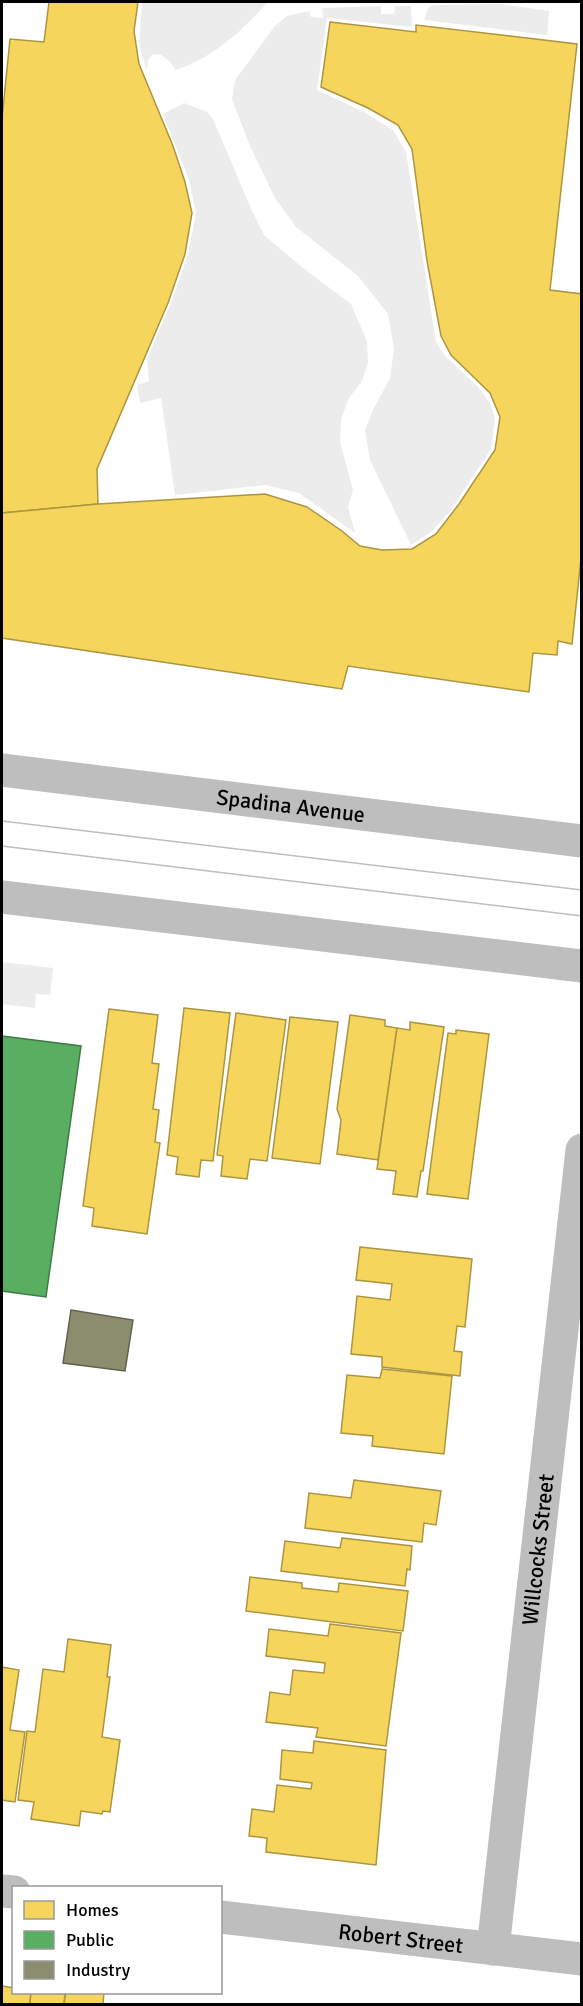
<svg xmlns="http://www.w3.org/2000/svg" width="583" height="2006" font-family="Signika,sans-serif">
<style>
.green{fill:#ececec}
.homes{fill:#f6d55c;stroke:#ac9540;stroke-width:1.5}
.public{fill:#5aae61;stroke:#3f7a44;stroke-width:1.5}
.industry{fill:#8c8c6e;stroke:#62624d;stroke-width:1.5}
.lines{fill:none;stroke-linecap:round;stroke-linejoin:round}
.minor{stroke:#bebebe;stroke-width:33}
.primary{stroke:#bebebe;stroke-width:33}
.tram{stroke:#bebebe;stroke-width:1.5}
.labels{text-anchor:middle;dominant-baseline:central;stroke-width:6;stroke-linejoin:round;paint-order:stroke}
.street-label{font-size:22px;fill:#000;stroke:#fff}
</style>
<rect width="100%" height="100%" fill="#fff"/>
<g class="green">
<path d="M 142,2 L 268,2 C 239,33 217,55 176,70 L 170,62 L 160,54 L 152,55 L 148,60 L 147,72 L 139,45 Z"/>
<path d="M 501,4 L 549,11 L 547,35 L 424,20 L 428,8 L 433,5 Z"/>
<path d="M 381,6 L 381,14 L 394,14 L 395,6 L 411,6 L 412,27 L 327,18 L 317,90 L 366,113 L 393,130 L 406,152 L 436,342 L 445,356 L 477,386 L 490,403 L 495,418 L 491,449 L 451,510 L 431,532 L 411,545 L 370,460 L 365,430 L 373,410 L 390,378 L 394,349 L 388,314 L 358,276 L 296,227 L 275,198 L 250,146 L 232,99 L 235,80 L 275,26 L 287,16 L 309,11 L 311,17 L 323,18 L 322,8 Z"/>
<path d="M 184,103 L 207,112 L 213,119 L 252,211 L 264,235 L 303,268 L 351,304 L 367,341 L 368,363 L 362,381 L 349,398 L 341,419 L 340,442 L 353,490 L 348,507 L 355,533 L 299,493 L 265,485 L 175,495 L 161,398 L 140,403 L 137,385 L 149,381 L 147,359 L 171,303 L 188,255 L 196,213 L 189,180 L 163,114 Z"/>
<path d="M 2,962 L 53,968 L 50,995 L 36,994 L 35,1008 L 2,1004 Z"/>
</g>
<g class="homes">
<path d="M 49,2 L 138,2 L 134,31 L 139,64 L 173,146 L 185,182 L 192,213 L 185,254 L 168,303 L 97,469 L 98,504 L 2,513 L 2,119 L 10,39 L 44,42 Z"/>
<path d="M 330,22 L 416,32 L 416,25 L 577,44 L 550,290 L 582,294 L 582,549 L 572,644 L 558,641 L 557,655 L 533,653 L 529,692 L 348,666 L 342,689 L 2,638 L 2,513 L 98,504 L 265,494 L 307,507 L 342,531 L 360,546 L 382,550 L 412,549 L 436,534 L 459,504 L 495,450 L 500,417 L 490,393 L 451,355 L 441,336 L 427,261 L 412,149 L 398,125 L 368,108 L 321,87 Z"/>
<path d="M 184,1008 L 230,1013 L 213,1161 L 201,1160 L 199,1177 L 176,1174 L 178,1157 L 167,1155 Z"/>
<path d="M 109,1009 L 158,1015 L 152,1063 L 159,1064 L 153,1109 L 159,1110 L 155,1142 L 160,1143 L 147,1234 L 92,1226 L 94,1208 L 83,1206 Z"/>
<path d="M 236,1013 L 286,1020 L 267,1161 L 250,1159 L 247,1179 L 221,1176 L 223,1156 L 217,1155 Z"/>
<path d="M 350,1015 L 385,1020 L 385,1026 L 397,1028 L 378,1160 L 337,1154 L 341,1120 L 337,1109 Z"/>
<path d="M 290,1017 L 338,1022 L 320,1164 L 272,1158 Z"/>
<path d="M 410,1022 L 444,1027 L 423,1171 L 421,1171 L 417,1197 L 393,1194 L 396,1171 L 377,1169 L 397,1028 L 410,1030 Z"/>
<path d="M 456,1030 L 489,1034 L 468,1199 L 427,1194 L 448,1033 L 456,1034 Z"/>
<path d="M 360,1247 L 472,1259 L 465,1327 L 457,1326 L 454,1351 L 462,1352 L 460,1376 L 382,1367 L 382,1357 L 351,1354 L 357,1296 L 390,1300 L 392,1284 L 356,1280 Z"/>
<path d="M 382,1369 L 452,1376 L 444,1454 L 372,1446 L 373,1436 L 341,1433 L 347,1375 L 380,1378 Z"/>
<path d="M 354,1480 L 441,1491 L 436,1525 L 424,1523 L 422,1542 L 305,1528 L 309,1493 L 351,1498 Z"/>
<path d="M 342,1538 L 412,1546 L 410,1570 L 407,1569 L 405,1586 L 281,1571 L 285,1541 L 340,1548 Z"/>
<path d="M 250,1577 L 302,1583 L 302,1588 L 338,1592 L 339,1583 L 408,1591 L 403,1631 L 246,1611 Z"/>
<path d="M 330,1624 L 401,1633 L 386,1746 L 316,1737 L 318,1728 L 266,1722 L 270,1692 L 290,1695 L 293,1670 L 324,1673 L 325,1663 L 266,1656 L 269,1629 L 328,1636 Z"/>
<path d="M 68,1639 L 111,1645 L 107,1677 L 110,1677 L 102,1737 L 120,1740 L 110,1812 L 103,1811 L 102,1814 L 81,1811 L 79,1826 L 31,1819 L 34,1802 L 18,1800 L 27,1731 L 35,1732 L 43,1669 L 64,1672 Z"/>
<path d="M 2,1667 L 19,1670 L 10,1730 L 25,1732 L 15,1802 L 2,1800 Z"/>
<path d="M 314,1741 L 386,1750 L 376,1865 L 266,1852 L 267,1838 L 249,1836 L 252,1809 L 274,1812 L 277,1785 L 311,1789 L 312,1783 L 280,1779 L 282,1750 L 313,1753 Z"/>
<path d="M 2,1986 L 14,1988 L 14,1992 L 31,1992 L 30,2004 L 2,2004 Z"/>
<path d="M 31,1992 L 65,1994 L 64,2004 L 30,2004 Z"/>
<path d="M 66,1992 L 104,1992 L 103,2004 L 64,2004 Z"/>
</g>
<path class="public" d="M 2,1036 L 81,1046 L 46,1297 L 2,1291 Z"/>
<path class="industry" d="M 71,1310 L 133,1320 L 125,1371 L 63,1363 Z"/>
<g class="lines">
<g class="minor">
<path d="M 2,1891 L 14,1892"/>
<path id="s1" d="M 220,1917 L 582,1959"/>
<path id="s2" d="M 493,1949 L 582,1150"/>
</g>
<g class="primary">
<path id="s3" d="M 2,770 L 582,841"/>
<path d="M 2,897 L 582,966"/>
</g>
<g class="tram">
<path d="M 2,821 L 582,890"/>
<path d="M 2,846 L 582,916"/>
</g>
</g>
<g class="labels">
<g class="street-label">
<text stroke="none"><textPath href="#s3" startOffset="291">Spadina Avenue</textPath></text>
<text stroke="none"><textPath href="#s2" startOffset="402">Willcocks Street</textPath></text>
<text stroke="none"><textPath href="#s1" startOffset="182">Robert Street</textPath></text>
</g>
</g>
<rect width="583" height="2006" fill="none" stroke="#000000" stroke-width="6"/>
<rect x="12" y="1886" width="210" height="108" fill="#ffffff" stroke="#999999" stroke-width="1.5"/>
<rect x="24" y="1901" width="30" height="18" fill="#f6d55c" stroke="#999999" stroke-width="1.5"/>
<text x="66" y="1916" font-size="18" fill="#000000">Homes</text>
<rect x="24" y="1931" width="30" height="18" fill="#5aae61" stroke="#999999" stroke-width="1.5"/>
<text x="66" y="1946" font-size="18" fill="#000000">Public</text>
<rect x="24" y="1961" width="30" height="18" fill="#8c8c6e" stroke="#999999" stroke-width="1.5"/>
<text x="66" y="1976" font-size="18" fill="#000000">Industry</text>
</svg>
